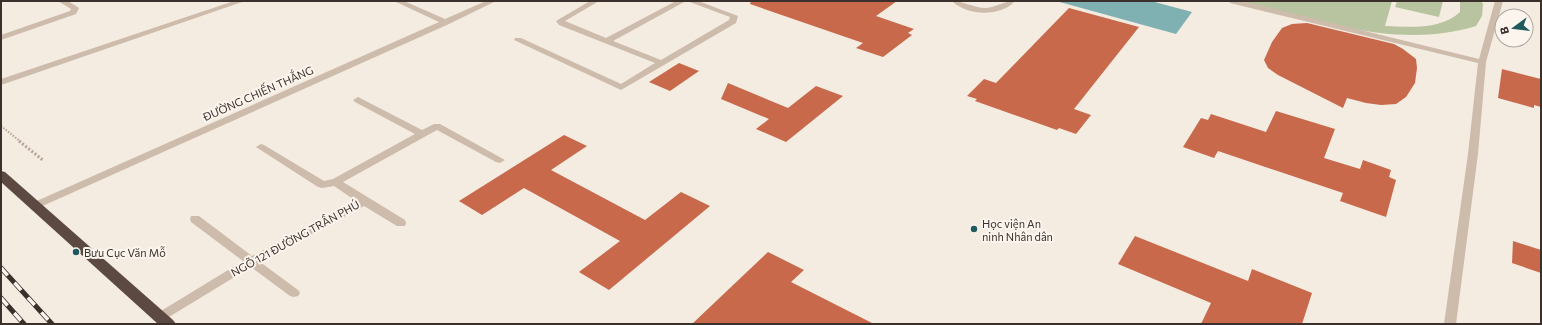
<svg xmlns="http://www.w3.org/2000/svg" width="1542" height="325" font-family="Commissioner,sans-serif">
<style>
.green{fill:#b8c4a0}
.water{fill:#7fb0b2}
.building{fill:#c8694b}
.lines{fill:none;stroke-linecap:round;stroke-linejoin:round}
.path-far1{stroke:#b9a596;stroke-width:2;stroke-dasharray:1.5 1.5;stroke-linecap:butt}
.path{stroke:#b9a596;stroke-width:3;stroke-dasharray:2 2;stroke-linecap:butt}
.minor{fill:#cdbbac;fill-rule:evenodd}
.highway{fill:#5c4a42;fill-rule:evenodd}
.rail-casing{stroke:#3b302b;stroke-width:5}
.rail{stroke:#fbf5ee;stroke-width:3.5;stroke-dasharray:10;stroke-linecap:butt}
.poi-dot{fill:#1f5a5e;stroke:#fbf5ee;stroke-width:1.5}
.labels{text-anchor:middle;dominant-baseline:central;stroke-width:4;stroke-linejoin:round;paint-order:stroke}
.street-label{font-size:11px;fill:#3b302b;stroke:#fbf5ee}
.poi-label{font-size:11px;fill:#3b302b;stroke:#fbf5ee;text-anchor:start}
</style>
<rect width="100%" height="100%" fill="#f4ebe1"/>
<g class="green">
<path d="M 1241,1 L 1392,1 L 1385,26 C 1410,27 1441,30 1460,12 L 1460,1 L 1481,1 L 1483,4 L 1482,16 L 1476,26 C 1399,50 1316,20 1241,1 Z"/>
<path d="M 1397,1 L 1443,1 L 1439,17 L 1395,7 Z"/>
</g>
<path class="water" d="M 1056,1 L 1151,1 L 1192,12 L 1176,34 Z"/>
<g class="building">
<path d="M 751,1 L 897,1 L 876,16 L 914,29 L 908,33 L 912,35 L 883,57 L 856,48 L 863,43 L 750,4 Z"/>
<path d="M 1069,8 L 1139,27 L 1074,109 L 1091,115 L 1076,134 L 1059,128 L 1057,130 L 975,101 L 977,99 L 967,96 L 984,79 L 996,83 Z"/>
<path d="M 1307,23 L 1394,44 L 1403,49 L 1416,59 L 1417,68 L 1415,83 L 1406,97 L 1396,104 L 1381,105 L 1366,103 L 1347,98 L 1343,108 L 1278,75 L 1268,68 L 1264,60 L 1272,42 L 1282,28 L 1292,24 Z"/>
<path d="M 679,63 L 699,71 L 670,91 L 649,82 Z"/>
<path d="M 1502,69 L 1541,79 L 1541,107 L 1534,105 L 1534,108 L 1498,98 Z"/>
<path d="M 728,83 L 788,108 L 816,86 L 843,96 L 786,142 L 756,129 L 769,119 L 721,99 Z"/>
<path d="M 1276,111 L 1335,129 L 1324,158 L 1360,169 L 1363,160 L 1391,170 L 1389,177 L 1396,180 L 1386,217 L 1340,201 L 1343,193 L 1218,151 L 1214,158 L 1183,147 L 1201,118 L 1208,120 L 1211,114 L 1266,132 Z"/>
<path d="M 564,135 L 587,146 L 551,170 L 645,220 L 681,192 L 710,206 L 609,290 L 579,272 L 620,241 L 524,188 L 482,215 L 459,201 Z"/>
<path d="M 1135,236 L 1248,281 L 1252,269 L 1312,293 L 1302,324 L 1201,324 L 1211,303 L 1118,264 Z"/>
<path d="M 1513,241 L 1541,250 L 1541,273 L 1512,263 Z"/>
<path d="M 768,252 L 804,270 L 791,282 L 874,324 L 692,324 Z"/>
</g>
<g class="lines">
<path class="path-far1" d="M 1,126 L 21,142"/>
<path class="path" d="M 19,141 L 44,161"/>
<g class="minor">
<path d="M 58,1 L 68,1 L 79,8 L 76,14 L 1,40 L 1,35 L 70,11 L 71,9 Z"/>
<path d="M 234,1 L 242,2 L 1,85 L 1,79 Z"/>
<path d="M 394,1 L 404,1 L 445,19 L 486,1 L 496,1 L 449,24 L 38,208 L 34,209 L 29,206 L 30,204 L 439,22 Z"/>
<path d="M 590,1 L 599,1 L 565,21 L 606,38 L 676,1 L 686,1 L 613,41 L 661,60 L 729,20 L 730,17 L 687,1 L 698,1 L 738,16 L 736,23 L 621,90 L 514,40 L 515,38 L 521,38 L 621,84 L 655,63 L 559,25 L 556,21 Z"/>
<path d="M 952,1 C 963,1 972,7 984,8 C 995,8 1004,1 1015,1 C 1001,17 967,16 952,1 Z"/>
<path d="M 1229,1 L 1242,1 L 1479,59 L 1495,1 L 1503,1 L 1486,62 L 1478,154 L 1456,324 L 1444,324 L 1468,154 L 1478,63 L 1230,3 Z"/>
<path d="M 358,97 L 422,130 L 434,124 L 440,124 L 505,160 L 500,163 L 496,162 L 437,130 L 343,182 L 405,220 L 406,223 L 405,226 L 397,226 L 364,206 L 260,262 L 298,290 L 300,293 L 298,296 L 294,297 L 290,296 L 251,267 L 164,320 L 160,322 L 156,320 L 154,317 L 156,314 L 243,261 L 191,222 L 190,219 L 191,216 L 199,216 L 252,256 L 356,201 L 334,186 L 322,188 L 318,187 L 256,147 L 261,144 L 264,145 L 324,181 L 333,179 L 415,134 L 355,102 L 353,100 Z"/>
</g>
<path class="highway" d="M 1,171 L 5,172 L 173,320 L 176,324 L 158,324 L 1,182 Z"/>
<defs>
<g id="rail">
<path d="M 1,268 L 52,324"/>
<path d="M 1,298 L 24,324"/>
</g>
</defs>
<use href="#rail" class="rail-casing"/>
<use href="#rail" class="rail"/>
</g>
<g class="poi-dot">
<circle cx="974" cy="229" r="4"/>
<circle cx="76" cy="252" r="4"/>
</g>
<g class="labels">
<g class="street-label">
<text transform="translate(258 93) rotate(-24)">ĐƯỜNG CHIẾN THẮNG</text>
<text transform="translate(295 238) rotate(-29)">NGÕ 121 ĐƯỜNG TRẦN PHÚ</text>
</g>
<g class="poi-label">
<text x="982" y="223">Học viện An<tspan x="982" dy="13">ninh Nhân dân</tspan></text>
<text x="84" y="252">Bưu Cục Văn Mỗ</text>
</g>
</g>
<rect width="1542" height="325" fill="none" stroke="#3b302b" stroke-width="4"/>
<g transform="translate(1514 28) rotate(255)"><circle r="19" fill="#fbf5ee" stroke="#aea6a0"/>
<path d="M0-3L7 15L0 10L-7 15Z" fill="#1f5a5e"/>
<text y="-6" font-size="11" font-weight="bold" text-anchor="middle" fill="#3b302b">B</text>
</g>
</svg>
